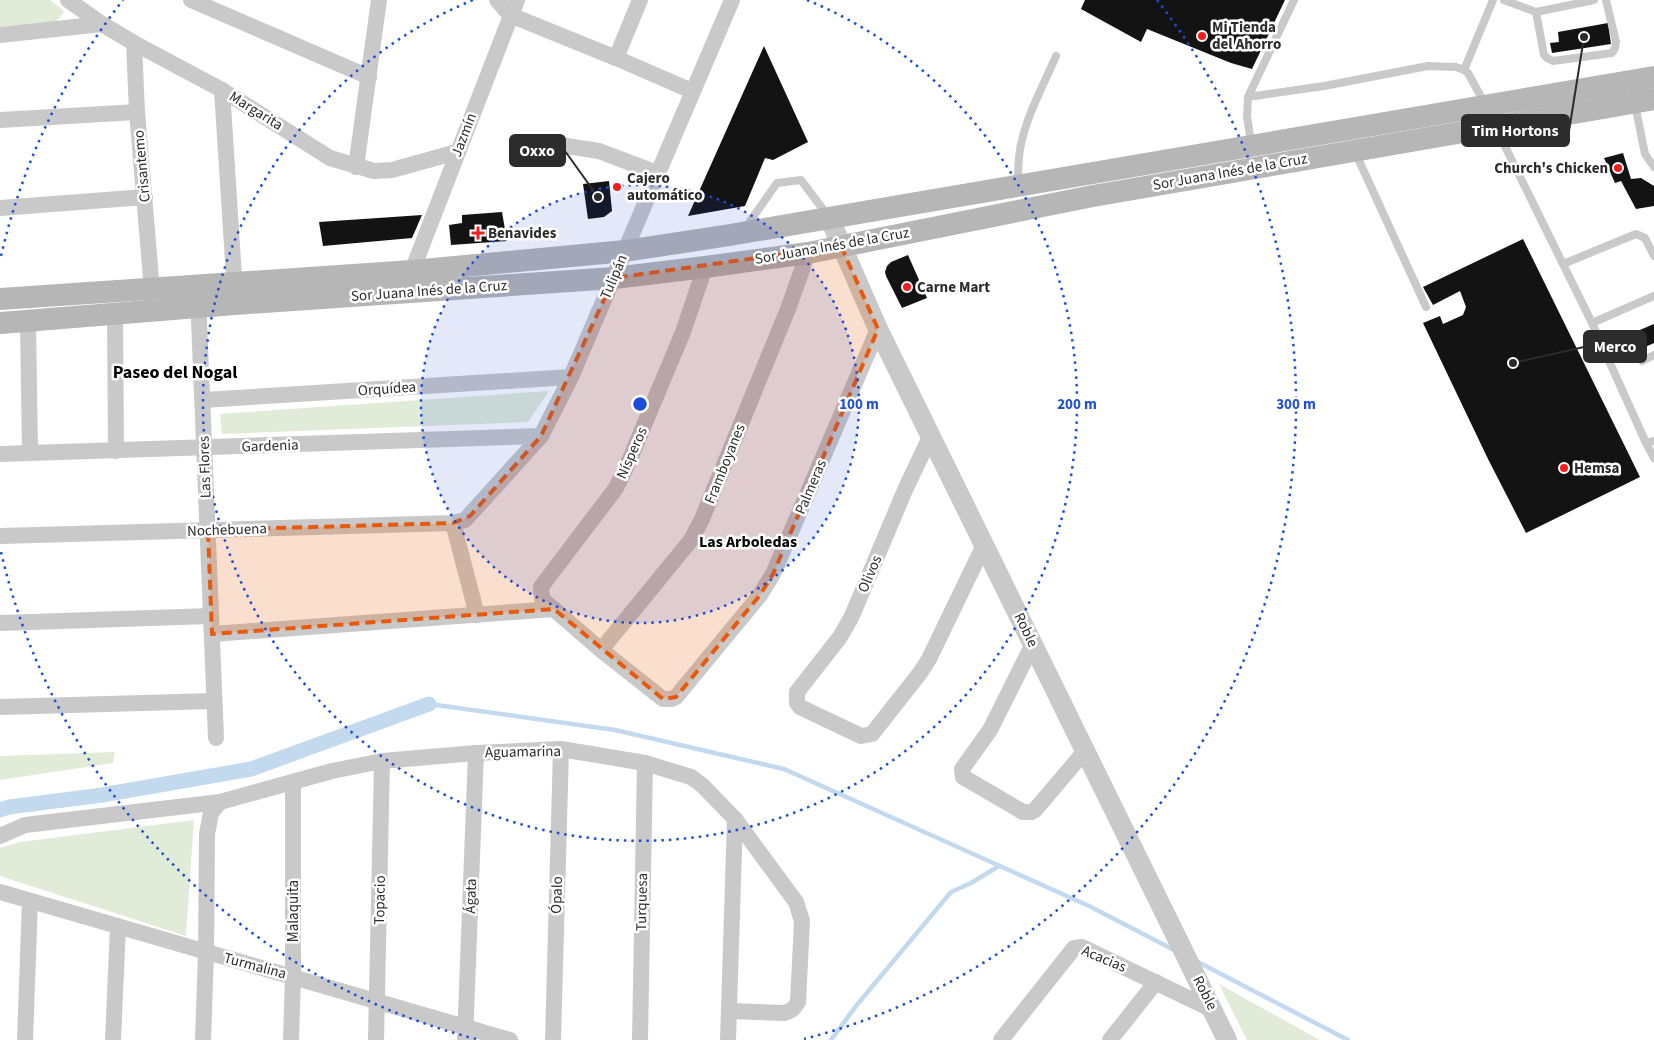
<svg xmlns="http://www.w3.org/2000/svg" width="1654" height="1040" font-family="'Source Sans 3',sans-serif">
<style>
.green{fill:#e1ecd8}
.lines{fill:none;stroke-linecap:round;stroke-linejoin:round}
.stream{stroke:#c2d9ee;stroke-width:4.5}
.canal{stroke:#c2d9ee;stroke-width:15}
.building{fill:#131313}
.service{stroke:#c9c9c9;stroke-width:8}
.minor{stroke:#c9c9c9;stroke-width:16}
.tertiary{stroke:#c9c9c9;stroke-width:20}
.secondary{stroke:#b6b6b6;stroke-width:22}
.marked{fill:#e8590c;fill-opacity:0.2;stroke:#e8590c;stroke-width:4;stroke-dasharray:10 6;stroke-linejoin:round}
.ring{fill:none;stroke:#1d4ed8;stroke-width:2.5;stroke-dasharray:2.5 5}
.poi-dot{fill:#f41d1e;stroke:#fff;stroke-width:2}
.labels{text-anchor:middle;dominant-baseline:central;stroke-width:5;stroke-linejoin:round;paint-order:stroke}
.poi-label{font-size:15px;font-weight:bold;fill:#2c2c2c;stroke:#fff;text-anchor:start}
.street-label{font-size:15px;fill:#2c2c2c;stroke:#fff}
.neighbourhood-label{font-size:16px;font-weight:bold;fill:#000;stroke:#fff}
.quarter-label{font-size:18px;font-weight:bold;fill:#000;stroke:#fff}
.centre{fill:#1d4ed8;stroke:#fff;stroke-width:2.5}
.ring-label{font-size:15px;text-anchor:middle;font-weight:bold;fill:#1d4ed8;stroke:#fff;stroke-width:5;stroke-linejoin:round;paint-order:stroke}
.leader{fill:none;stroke:#2c2c2c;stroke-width:2}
.callout-dot{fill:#2c2c2c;stroke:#fff;stroke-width:2}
.callout{fill:#2c2c2c;stroke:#2c2c2c;stroke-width:2}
.callout-label{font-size:16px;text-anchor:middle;font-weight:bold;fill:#fff}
</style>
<rect width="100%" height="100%" fill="#fff"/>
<g class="green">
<path d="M 0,0 L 50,0 L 64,11 L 59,19 L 53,23 L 0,27 Z"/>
<path d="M 549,391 L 528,422 L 222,434 L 220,414 Z"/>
<path d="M 115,752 L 113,763 L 0,780 L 0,756 Z"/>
<path d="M 194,820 L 186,936 L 0,876 L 0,848 L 20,842 Z"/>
<path d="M 1219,984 L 1320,1040 L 1247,1040 Z"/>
</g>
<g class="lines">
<g class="stream">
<path d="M 429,704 L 615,730 L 784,769 L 1089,906 L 1176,951"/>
<path d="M 1196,961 L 1348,1040"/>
<path d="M 831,1040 L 856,1006 L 951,892 L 971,883 L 999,866"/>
</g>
<path class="canal" d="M 0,810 L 9,807 L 102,795 L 251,769 L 429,704"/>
</g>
<g class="building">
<path d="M 1085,0 L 1285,0 L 1252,69 L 1231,63 L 1147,29 L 1141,42 L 1081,9 Z"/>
<path d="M 1608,23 L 1611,44 L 1552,53 L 1550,43 L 1559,42 L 1558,32 Z"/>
<path d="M 764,46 L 808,142 L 773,160 L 765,158 L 745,206 L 688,216 Z"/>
<path d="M 1623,153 L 1631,179 L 1641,178 L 1654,186 L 1654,206 L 1636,209 L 1621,181 L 1615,183 L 1604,158 Z"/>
<path d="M 609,181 L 612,211 L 604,217 L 588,219 L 583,184 Z"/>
<path d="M 502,212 L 507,241 L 451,245 L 449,225 L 462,223 L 462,215 Z"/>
<path d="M 422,215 L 412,238 L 323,246 L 319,222 Z"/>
<path d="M 1523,239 L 1640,477 L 1526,533 L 1488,459 L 1423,323 L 1440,316 L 1443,324 L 1463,315 L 1466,307 L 1460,291 L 1433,305 L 1423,287 Z"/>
<path d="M 908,255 L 927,298 L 902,308 L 886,276 L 885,272 L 887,266 L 891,262 Z"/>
<path d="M 1654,324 L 1654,343 L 1643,348 L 1635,332 Z"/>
</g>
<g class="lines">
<g class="service">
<path d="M 1504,0 L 1536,12 L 1594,0"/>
<path d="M 1536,12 L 1544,55 L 1547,58 L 1553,61 L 1612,53 L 1615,48 L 1616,42 L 1606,0"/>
<path d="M 1464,70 L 1493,0"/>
<path d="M 1248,97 L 1294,0"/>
<path d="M 1635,104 L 1645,154 L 1654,167"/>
<path d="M 1496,128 L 1592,323 L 1646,443 L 1654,441"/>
<path d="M 1251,143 L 1247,116 L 1248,97 L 1324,86 L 1428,66 L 1456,67 L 1464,70 L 1468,73 L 1485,104"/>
<path d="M 1356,154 L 1426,307"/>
<path d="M 1018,183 C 1018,169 1018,154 1022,140 C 1029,111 1044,84 1056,56"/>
<path d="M 746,227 L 777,183 L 801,180 L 828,216"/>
<path d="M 1563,264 L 1636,234 L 1645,238 L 1654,256"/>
<path d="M 1592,323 L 1654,296"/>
<path d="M 1642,361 L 1654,355"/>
<path d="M 1646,443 L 1654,458"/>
</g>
<g class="minor">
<path d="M 68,0 L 102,24 L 134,43 L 222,90 L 330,158 L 374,171 L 392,170 L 457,152"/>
<path d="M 191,0 L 369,77"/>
<path d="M 497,0 L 510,15 L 616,58 L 692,91"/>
<path d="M 0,35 L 102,24"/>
<path d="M 134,43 L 137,112 L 152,290"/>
<path d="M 616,58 L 640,0"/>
<path d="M 222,90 L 235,292"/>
<path d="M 0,120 L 137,112"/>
<path d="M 560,145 L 599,151 L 657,173"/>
<path d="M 356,167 L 379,0"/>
<path d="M 0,208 L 145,197"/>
<path d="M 705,267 L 683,332 L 629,461 L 616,488 L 541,587 L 542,599 L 601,650 L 663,699 L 671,699 L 676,697 L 760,595 L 773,574 L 878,329"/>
<path d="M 412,271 L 517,0"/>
<path d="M 198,296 L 216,738"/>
<path d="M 115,313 L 116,451"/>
<path d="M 28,321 L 30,453"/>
<path d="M 203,400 L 571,377"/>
<path d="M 931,435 L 905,490 L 851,618 L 840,637 L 797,692 L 797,703 L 800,707 L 861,736 L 872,734 L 920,673 L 929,659 L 985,543"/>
<path d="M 0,454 L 541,436"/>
<path d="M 453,523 L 477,615"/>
<path d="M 0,536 L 453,523 L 465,520 L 541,436 L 571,377 L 732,0"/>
<path d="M 0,623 L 211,616"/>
<path d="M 212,634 L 554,609"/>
<path d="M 1033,644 L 990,730 L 962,769 L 963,777 L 1023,812 L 1031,812 L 1035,810 L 1085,751"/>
<path d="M 601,650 L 691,540 L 702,519 L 788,309 L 808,253"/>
<path d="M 0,707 L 214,701"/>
<path d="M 0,836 L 25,825 L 220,802"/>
<path d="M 0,892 L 510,1040"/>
<path d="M 25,1040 L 30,901"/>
<path d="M 113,1040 L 118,926"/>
<path d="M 203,1040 L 206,953 L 207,834 L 211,813 L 220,802 L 332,771 L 382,761 L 476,753 L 561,749 L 645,763 L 691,777 L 702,785 L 735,819 L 796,902 L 802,921 L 798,1002 C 794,1009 791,1011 784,1013 L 730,1011"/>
<path d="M 291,1040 L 293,976 L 293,783"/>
<path d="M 376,1040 L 382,761"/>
<path d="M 465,1040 L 476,753"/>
<path d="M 553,1040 L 561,749"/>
<path d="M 640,1040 L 645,763"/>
<path d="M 728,1040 L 735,819"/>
<path d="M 1001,1040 L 1074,948 L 1082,947 L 1213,1010"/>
<path d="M 1110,1040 L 1156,982"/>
</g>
<path class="tertiary" d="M 829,217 L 878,329 L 1227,1040"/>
<g class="secondary">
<path d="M 0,299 L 412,271 L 625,251 L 730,235 L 1654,77"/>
<path d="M 0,323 L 235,304 L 614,278 L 705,267 L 808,253 L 1093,196 L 1654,99"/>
</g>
</g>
<path class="marked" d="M 841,246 L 878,329 L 773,574 L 760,595 L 676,697 L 663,699 L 554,609 L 212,634 L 208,530 L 453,523 L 470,516 L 541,436 L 614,278 Z"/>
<circle cx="640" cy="404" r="219" fill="#1d4ed8" fill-opacity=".12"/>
<g class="ring">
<circle cx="640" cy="404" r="219"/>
<path d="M807 0A437 437 0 1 1 473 0"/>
<path d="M476 1039A656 656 0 0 1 1 552M1 256A656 656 0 0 1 123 0M1157 0A656 656 0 0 1 804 1039"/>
</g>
<g class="poi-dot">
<circle cx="1202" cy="36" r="5"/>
<circle cx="1618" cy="168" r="5"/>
<circle cx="617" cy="187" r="5"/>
<path d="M475.5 225.5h5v5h5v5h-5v5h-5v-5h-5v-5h5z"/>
<circle cx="907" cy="287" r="5"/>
<circle cx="1564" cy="468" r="5"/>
</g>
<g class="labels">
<g class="poi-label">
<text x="1212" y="27">Mi Tienda<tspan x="1212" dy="17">del Ahorro</tspan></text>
<text x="1608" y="168" text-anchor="end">Church's Chicken</text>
<text x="627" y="178">Cajero<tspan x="627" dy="17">automático</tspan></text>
<text x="488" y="233">Benavides</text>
<text x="917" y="287">Carne Mart</text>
<text x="1574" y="468">Hemsa</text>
</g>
<g class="street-label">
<text transform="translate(256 111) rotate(32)">Margarita</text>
<text transform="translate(464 135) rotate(-69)">Jazmín</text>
<text transform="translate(142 166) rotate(-95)">Crisantemo</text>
<text transform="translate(1230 172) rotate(-10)">Sor Juana Inés de la Cruz</text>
<text transform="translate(832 246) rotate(-10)">Sor Juana Inés de la Cruz</text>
<text transform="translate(614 277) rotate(-67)">Tulipán</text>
<text transform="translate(429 291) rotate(-4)">Sor Juana Inés de la Cruz</text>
<text transform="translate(387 389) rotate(-4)">Orquídea</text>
<text transform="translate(270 446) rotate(-2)">Gardenia</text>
<text transform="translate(632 453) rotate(-66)">Nísperos</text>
<text transform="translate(725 464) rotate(-68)">Framboyanes</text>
<text transform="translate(205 467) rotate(-92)">Las Flores</text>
<text transform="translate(811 487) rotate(-67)">Palmeras</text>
<text transform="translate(227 530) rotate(-2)">Nochebuena</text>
<text transform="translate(870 574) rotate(-67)">Olivos</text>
<text transform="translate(1026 630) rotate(64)">Roble</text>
<text transform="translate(523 752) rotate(-1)">Aguamarina</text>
<text transform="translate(557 895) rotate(-88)">Ópalo</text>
<text transform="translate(471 896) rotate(-88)">Ágata</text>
<text transform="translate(380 900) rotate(-89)">Topacio</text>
<text transform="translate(642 902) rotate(-89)">Turquesa</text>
<text transform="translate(293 911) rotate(-90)">Malaquita</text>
<text transform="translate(1104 959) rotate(23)">Acacias</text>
<text transform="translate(255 966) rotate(15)">Turmalina</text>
<text transform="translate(1205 993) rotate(63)">Roble</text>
</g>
<g class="neighbourhood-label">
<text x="748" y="542">Las Arboledas</text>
</g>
<g class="quarter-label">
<text x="175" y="372">Paseo del Nogal</text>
</g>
</g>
<circle cx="640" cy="404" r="8" class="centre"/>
<g class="ring-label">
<text x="859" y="409">100 m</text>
<text x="1077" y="409">200 m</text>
<text x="1296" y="409">300 m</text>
</g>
<path class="leader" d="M1584 37L1569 131M598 197L565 151M1513 363L1584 347"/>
<g class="callout-dot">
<circle cx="1584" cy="37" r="5"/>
<circle cx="598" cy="197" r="5"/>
<circle cx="1513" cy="363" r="5"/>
</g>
<g class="callout">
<rect x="1462" y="115" width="107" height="31" rx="5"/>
<rect x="510" y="135" width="55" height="31" rx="5"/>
<rect x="1584" y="331" width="62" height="31" rx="5"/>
</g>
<g class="callout-label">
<text x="1515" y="136">Tim Hortons</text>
<text x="537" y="156">Oxxo</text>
<text x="1615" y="352">Merco</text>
</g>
</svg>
